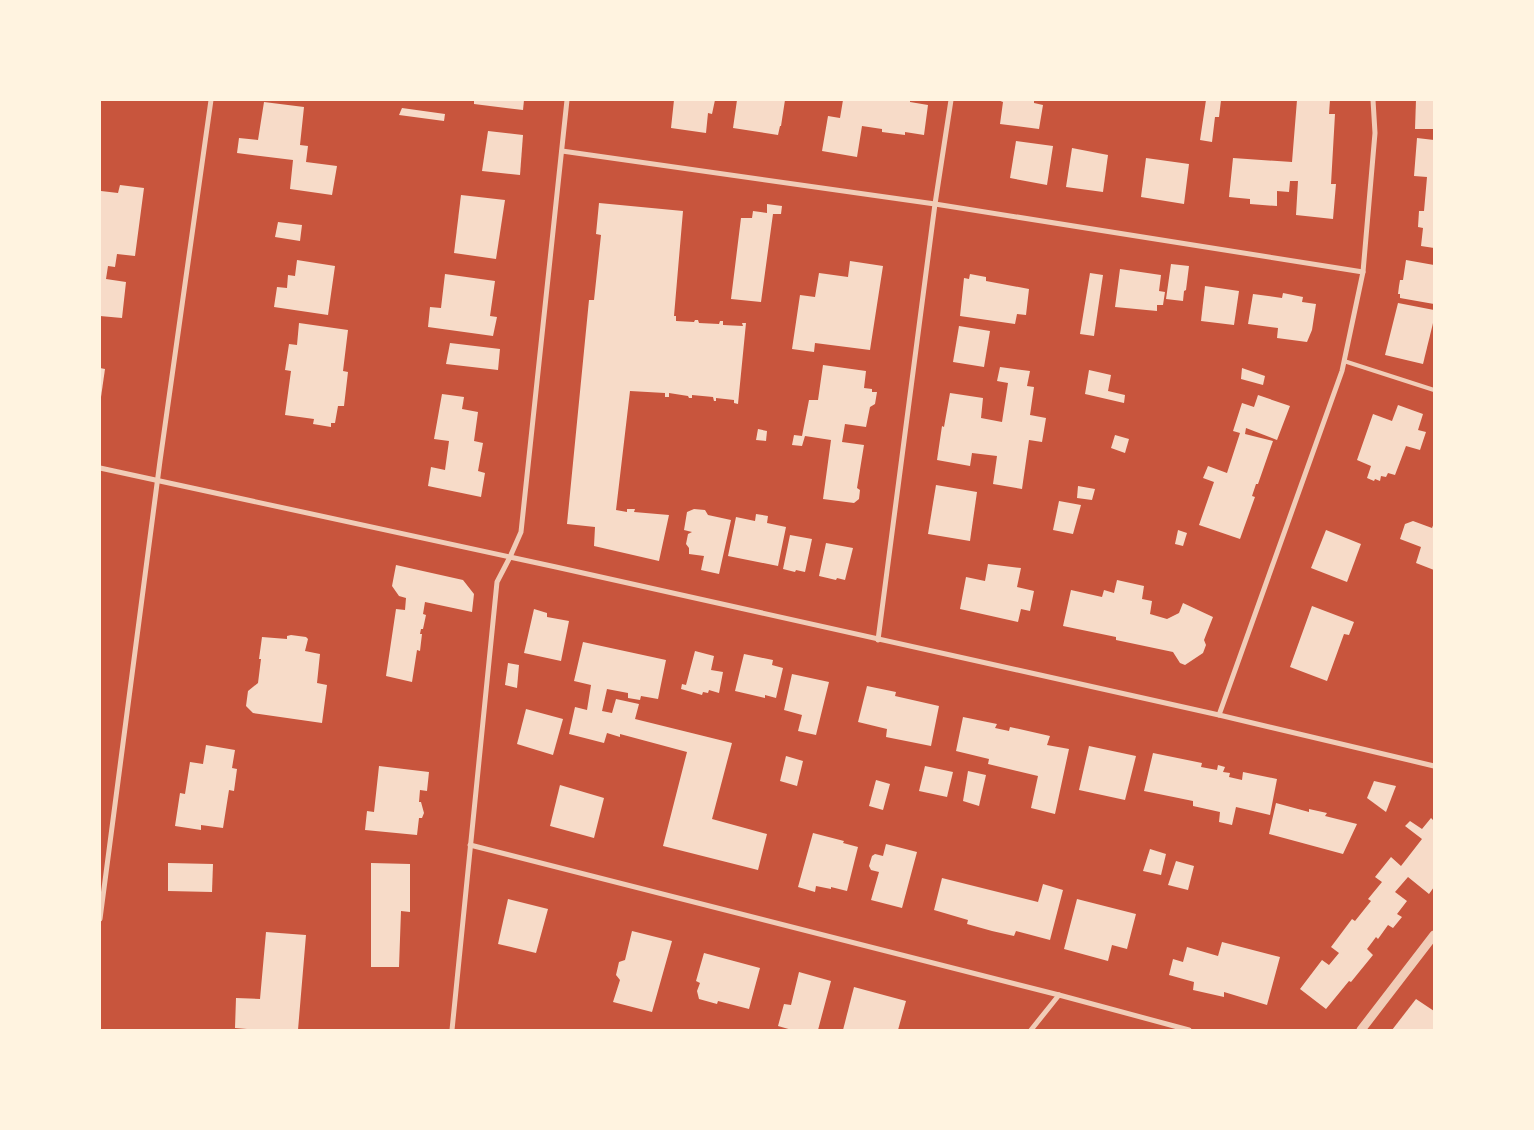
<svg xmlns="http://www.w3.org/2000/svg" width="1534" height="1130" font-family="'Sofia Sans Condensed',sans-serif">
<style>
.building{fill:#f7dbc8}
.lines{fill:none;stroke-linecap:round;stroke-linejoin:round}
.service{stroke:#f1ccb7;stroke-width:4}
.minor{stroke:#f1ccb7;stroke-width:5}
.tertiary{stroke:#f1ccb7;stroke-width:9}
</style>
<rect width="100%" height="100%" fill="#c8553d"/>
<g class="building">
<path d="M 474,100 L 524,100 L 523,110 L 474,104 Z"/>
<path d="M 674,100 L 715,100 L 712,114 L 708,113 L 706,133 L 671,128 Z"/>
<path d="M 737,100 L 785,100 L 781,126 L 780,126 L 778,135 L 733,128 Z"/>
<path d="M 843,100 L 910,100 L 910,102 L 928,105 L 924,135 L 905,132 L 905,135 L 882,132 L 882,129 L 862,126 L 857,157 L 822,151 L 828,116 L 840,118 Z"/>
<path d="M 998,100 L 1034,100 L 1034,103 L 1043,105 L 1039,129 L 1000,124 L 1003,102 Z"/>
<path d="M 1206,100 L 1221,100 L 1219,117 L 1215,117 L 1212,142 L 1200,140 Z"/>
<path d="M 1297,100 L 1330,100 L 1329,114 L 1335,114 L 1331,184 L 1336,184 L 1333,219 L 1296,215 L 1298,181 L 1290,181 L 1289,192 L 1277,191 L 1277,206 L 1250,204 L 1250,199 L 1229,197 L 1233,158 L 1292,162 Z"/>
<path d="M 1416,100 L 1434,100 L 1434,129 L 1415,129 Z"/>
<path d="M 264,102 L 304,107 L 300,145 L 308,146 L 306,162 L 337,166 L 332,195 L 290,189 L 293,160 L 237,153 L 239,138 L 258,140 Z"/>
<path d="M 402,108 L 445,114 L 444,121 L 399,115 Z"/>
<path d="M 488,131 L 523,135 L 520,175 L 482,171 Z"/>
<path d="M 1417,138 L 1434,140 L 1434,248 L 1421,246 L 1423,228 L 1418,227 L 1419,211 L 1424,211 L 1427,177 L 1414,176 Z"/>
<path d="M 1016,141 L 1053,146 L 1047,185 L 1010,178 Z"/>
<path d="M 1072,148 L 1108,155 L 1103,192 L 1066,187 Z"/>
<path d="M 1146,158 L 1189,164 L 1184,204 L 1141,197 Z"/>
<path d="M 120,185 L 144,188 L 135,256 L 117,254 L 115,267 L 108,266 L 106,279 L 126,282 L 122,318 L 100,316 L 100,199 L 101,191 L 118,193 Z"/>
<path d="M 461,195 L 505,200 L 496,259 L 454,253 Z"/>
<path d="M 599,203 L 683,211 L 674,316 L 676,316 L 676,321 L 694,322 L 695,320 L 698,320 L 699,323 L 719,324 L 720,321 L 723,321 L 723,325 L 743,326 L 742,323 L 746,323 L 738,404 L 734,403 L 734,400 L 716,398 L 716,401 L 714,401 L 713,397 L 692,395 L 692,398 L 689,398 L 688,396 L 669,393 L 669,397 L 665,397 L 665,393 L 630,391 L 616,510 L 627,512 L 627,509 L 635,509 L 634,512 L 669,515 L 659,561 L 594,546 L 595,527 L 567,524 L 589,300 L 594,300 L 601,235 L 596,234 Z"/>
<path d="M 767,204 L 782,206 L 781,214 L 773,214 L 761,302 L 731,299 L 741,218 L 752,218 L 753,211 L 767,213 Z"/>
<path d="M 278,222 L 302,225 L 300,241 L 275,237 Z"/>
<path d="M 297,260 L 335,266 L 328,315 L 274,307 L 277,287 L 287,288 L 288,275 L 295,276 Z"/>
<path d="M 1406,260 L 1434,265 L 1434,304 L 1400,298 L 1400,294 L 1398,294 L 1399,286 L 1400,280 L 1403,280 Z"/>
<path d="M 850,261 L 883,266 L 870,350 L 815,343 L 814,352 L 792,349 L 800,295 L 815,297 L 819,273 L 848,277 Z"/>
<path d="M 1171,264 L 1189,266 L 1186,290 L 1184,291 L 1183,301 L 1166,299 Z"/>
<path d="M 1120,269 L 1161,275 L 1159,291 L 1165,292 L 1163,305 L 1157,305 L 1157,311 L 1115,307 Z"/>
<path d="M 1090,273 L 1103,275 L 1094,336 L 1080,334 Z"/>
<path d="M 445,274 L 495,281 L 490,316 L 497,317 L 493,336 L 428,327 L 430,307 L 441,308 Z"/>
<path d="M 970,274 L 986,277 L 986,281 L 1029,289 L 1026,315 L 1017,314 L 1015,324 L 960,316 L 964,278 L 969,279 Z"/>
<path d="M 1205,286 L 1239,291 L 1234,325 L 1201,321 Z"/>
<path d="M 1283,293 L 1303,297 L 1302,302 L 1316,304 L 1312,330 L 1307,342 L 1277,338 L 1278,328 L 1248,324 L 1253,294 L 1282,298 Z"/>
<path d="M 1398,303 L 1434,310 L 1434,319 L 1423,364 L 1385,355 Z"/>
<path d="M 299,323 L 348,330 L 343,371 L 348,372 L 344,406 L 338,406 L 335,423 L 331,423 L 331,427 L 313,424 L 314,419 L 285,415 L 291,371 L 285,370 L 289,344 L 297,345 Z"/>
<path d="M 959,326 L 990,331 L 984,367 L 953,362 Z"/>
<path d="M 450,343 L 500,349 L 498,370 L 446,364 Z"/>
<path d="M 823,365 L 866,371 L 864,388 L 872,389 L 872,392 L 877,392 L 875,404 L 870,407 L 866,427 L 845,424 L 842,442 L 864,445 L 857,488 L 860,490 L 859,499 L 854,503 L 823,499 L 831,440 L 805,436 L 802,446 L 792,445 L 794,435 L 802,436 L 809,400 L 818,400 Z"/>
<path d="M 1000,367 L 1030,371 L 1027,386 L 1034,387 L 1030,415 L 1046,418 L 1042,442 L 1029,440 L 1022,489 L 993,484 L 997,456 L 972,453 L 970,466 L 937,460 L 942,426 L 944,427 L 950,393 L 983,398 L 981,418 L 1002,422 L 1008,383 L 997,381 Z"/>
<path d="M 100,368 L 105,369 L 101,397 L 100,397 Z"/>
<path d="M 1242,368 L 1265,376 L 1263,385 L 1241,379 Z"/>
<path d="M 1089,370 L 1111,375 L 1108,391 L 1125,395 L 1124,403 L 1085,394 Z"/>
<path d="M 442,394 L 464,397 L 462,409 L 478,412 L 474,441 L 483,443 L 478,471 L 485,473 L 481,497 L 428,486 L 431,467 L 445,470 L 449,441 L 434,439 Z"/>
<path d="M 1258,395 L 1290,406 L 1277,440 L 1246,428 L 1245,434 L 1273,441 L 1258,484 L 1256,484 L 1252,496 L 1255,497 L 1240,539 L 1199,525 L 1214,482 L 1203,478 L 1208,466 L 1227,473 L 1240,433 L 1233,431 L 1242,403 L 1254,407 Z"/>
<path d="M 1398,405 L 1423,414 L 1418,430 L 1426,432 L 1420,450 L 1406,446 L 1395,475 L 1388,473 L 1386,477 L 1381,476 L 1380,481 L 1375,479 L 1374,481 L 1367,478 L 1371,466 L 1357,460 L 1373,414 L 1392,421 Z"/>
<path d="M 758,429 L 767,431 L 766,441 L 756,440 Z"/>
<path d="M 1115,435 L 1129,439 L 1125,453 L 1111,448 Z"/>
<path d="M 936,485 L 977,492 L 970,541 L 928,534 Z"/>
<path d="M 1078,486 L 1095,489 L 1092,500 L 1077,498 Z"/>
<path d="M 1059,501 L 1081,505 L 1073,534 L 1053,530 Z"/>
<path d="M 694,509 L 705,510 L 708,515 L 731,520 L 719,574 L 701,570 L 704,556 L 689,554 L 689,548 L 686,544 L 688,534 L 692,532 L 684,530 L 687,512 Z"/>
<path d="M 756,514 L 768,516 L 767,523 L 786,527 L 778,566 L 728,556 L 736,517 L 755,521 Z"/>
<path d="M 1413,521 L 1432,528 L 1434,523 L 1434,570 L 1416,563 L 1421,547 L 1400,539 L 1405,524 Z"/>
<path d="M 1178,530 L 1187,533 L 1183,546 L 1175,544 Z"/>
<path d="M 1326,530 L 1361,544 L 1347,582 L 1311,568 Z"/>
<path d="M 790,535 L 812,539 L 805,572 L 796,570 L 795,572 L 783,569 Z"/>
<path d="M 826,543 L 853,548 L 845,580 L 837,578 L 836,580 L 819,576 Z"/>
<path d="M 988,564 L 1021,568 L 1017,587 L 1034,591 L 1030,611 L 1021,609 L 1018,622 L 960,609 L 966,577 L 985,581 Z"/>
<path d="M 396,565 L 463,580 L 474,594 L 472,612 L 425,602 L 423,614 L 426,615 L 423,629 L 421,629 L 420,634 L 422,634 L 420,651 L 417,650 L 412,682 L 386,676 L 396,609 L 405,610 L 406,598 L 399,596 L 392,586 Z"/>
<path d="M 1117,580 L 1144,586 L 1142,599 L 1152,601 L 1150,614 L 1167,619 L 1179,613 L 1183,603 L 1213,617 L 1204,640 L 1206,645 L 1203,653 L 1185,665 L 1180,663 L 1173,652 L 1116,640 L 1116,637 L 1063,626 L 1071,590 L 1102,597 L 1104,590 L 1114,593 Z"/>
<path d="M 1312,606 L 1354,622 L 1349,635 L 1344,634 L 1327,681 L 1290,667 Z"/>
<path d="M 534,609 L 547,613 L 547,617 L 569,621 L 561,661 L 524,653 Z"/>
<path d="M 291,635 L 306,637 L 308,639 L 305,651 L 320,654 L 317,683 L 327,685 L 322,723 L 253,713 L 246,706 L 248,691 L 258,683 L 261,659 L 259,659 L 262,637 L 287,639 L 287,636 Z"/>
<path d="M 583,642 L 666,660 L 658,699 L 641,696 L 640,700 L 628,698 L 628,693 L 607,689 L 602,711 L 612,713 L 616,699 L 639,704 L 635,719 L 732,743 L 712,819 L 767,834 L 758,870 L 663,846 L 687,752 L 620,734 L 620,737 L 607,733 L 604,743 L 569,734 L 575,707 L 587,710 L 591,685 L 574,681 Z"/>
<path d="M 695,651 L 714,656 L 711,670 L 723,672 L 719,693 L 709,690 L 708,693 L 703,692 L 702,695 L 681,689 L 682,684 L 686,685 Z"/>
<path d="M 744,654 L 773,660 L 772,665 L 783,668 L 776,698 L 765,695 L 765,698 L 735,691 Z"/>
<path d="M 508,663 L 519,665 L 517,688 L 505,685 Z"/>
<path d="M 792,674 L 829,682 L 816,735 L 798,731 L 802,715 L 784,710 Z"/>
<path d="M 867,686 L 896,692 L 895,696 L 939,706 L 931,746 L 886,737 L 887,729 L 858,722 Z"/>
<path d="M 526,709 L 563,719 L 553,755 L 517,744 Z"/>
<path d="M 963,717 L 997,724 L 995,728 L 1009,731 L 1010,727 L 1050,736 L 1047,745 L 1069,749 L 1055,814 L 1031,808 L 1038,776 L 988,764 L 989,759 L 956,751 Z"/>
<path d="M 206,745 L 235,750 L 232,768 L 237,769 L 234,791 L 229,790 L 223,828 L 201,825 L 201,830 L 175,826 L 180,793 L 185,794 L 190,762 L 203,764 Z"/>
<path d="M 1089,746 L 1136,756 L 1125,800 L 1079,790 Z"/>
<path d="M 1153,753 L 1202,763 L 1201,767 L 1217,770 L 1218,765 L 1225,767 L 1223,772 L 1230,773 L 1229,777 L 1242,780 L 1243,772 L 1277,779 L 1270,815 L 1236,807 L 1232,825 L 1219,822 L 1220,812 L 1193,806 L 1193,801 L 1144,791 Z"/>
<path d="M 786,756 L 803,761 L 797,786 L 780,781 Z"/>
<path d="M 379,766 L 429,772 L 427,791 L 420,790 L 419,802 L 421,802 L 424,813 L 422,818 L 419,818 L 417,835 L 365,830 L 367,811 L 374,812 Z"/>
<path d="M 925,766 L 953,772 L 947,797 L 919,791 Z"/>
<path d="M 968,771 L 986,775 L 979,806 L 963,801 Z"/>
<path d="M 876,780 L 890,784 L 883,810 L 869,806 Z"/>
<path d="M 1374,781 L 1396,786 L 1386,812 L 1367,798 Z"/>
<path d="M 560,785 L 604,798 L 594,838 L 550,826 Z"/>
<path d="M 1276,803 L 1309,812 L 1309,809 L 1327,813 L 1325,816 L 1357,824 L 1343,854 L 1269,834 Z"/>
<path d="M 1431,818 L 1434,821 L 1434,887 L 1429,894 L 1408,877 L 1395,892 L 1407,901 L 1397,914 L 1402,917 L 1393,928 L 1388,925 L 1378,939 L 1376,937 L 1367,949 L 1373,955 L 1351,982 L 1349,981 L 1326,1009 L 1300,989 L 1322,960 L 1329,965 L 1339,953 L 1331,947 L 1352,919 L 1355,921 L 1371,901 L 1368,899 L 1382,882 L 1375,877 L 1391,857 L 1401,866 L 1422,839 L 1405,826 L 1410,821 L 1422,829 Z"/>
<path d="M 813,833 L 844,841 L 843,843 L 858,847 L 847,891 L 831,887 L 831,889 L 816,886 L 815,892 L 798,887 Z"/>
<path d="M 886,844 L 917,852 L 902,908 L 871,900 L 879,872 L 871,870 L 869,866 L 872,856 L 875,854 L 883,856 Z"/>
<path d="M 1150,849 L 1166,854 L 1161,875 L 1143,871 Z"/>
<path d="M 1176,861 L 1194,866 L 1188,890 L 1168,885 Z"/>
<path d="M 168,863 L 213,864 L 212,892 L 168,891 Z"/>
<path d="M 371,863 L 410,864 L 410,912 L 401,911 L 399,967 L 371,967 Z"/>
<path d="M 942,878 L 1038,902 L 1043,884 L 1063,890 L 1050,940 L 1016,931 L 1014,936 L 992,931 L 967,924 L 968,920 L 934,910 Z"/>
<path d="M 508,899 L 548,909 L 536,953 L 498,944 Z"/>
<path d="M 1077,899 L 1136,914 L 1127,949 L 1112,945 L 1108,961 L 1064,949 Z"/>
<path d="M 632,931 L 672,941 L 652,1012 L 613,1002 L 620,980 L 616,975 L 619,962 L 625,960 Z"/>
<path d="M 266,932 L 306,935 L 298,1030 L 259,1030 L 235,1028 L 236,998 L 260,999 Z"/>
<path d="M 1222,942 L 1280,957 L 1267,1005 L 1224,992 L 1224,997 L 1193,990 L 1194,982 L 1169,975 L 1173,959 L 1183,962 L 1187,947 L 1218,956 Z"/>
<path d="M 704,953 L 760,968 L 749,1009 L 718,1001 L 717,1004 L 699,999 L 697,991 L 700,983 L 696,981 Z"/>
<path d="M 799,972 L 831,981 L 818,1030 L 792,1030 L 778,1026 L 784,1004 L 791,1005 Z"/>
<path d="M 854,987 L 906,1001 L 898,1030 L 843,1030 Z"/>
<path d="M 1416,999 L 1434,1011 L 1434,1030 L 1392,1030 Z"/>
</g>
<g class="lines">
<path class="service" d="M 1344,361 L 1434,390"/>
<g class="minor">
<path d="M 562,151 L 935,204 L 1363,272"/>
<path d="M 100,468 L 556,567 L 1219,715 L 1434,766"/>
<path d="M 878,640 L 935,204 L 951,100"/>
<path d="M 1219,715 L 1342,371 L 1363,272 L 1375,133 L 1373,100"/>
<path d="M 470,845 L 1059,995 L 1189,1030"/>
<path d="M 100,919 L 160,461 L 211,100"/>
<path d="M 452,1030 L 497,582 L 510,557 L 521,532 L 567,100"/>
<path d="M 1031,1030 L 1059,995"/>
</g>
<path class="tertiary" d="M 1361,1030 L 1434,935"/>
</g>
<rect width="1534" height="1130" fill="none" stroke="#fff3e0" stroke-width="202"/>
</svg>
